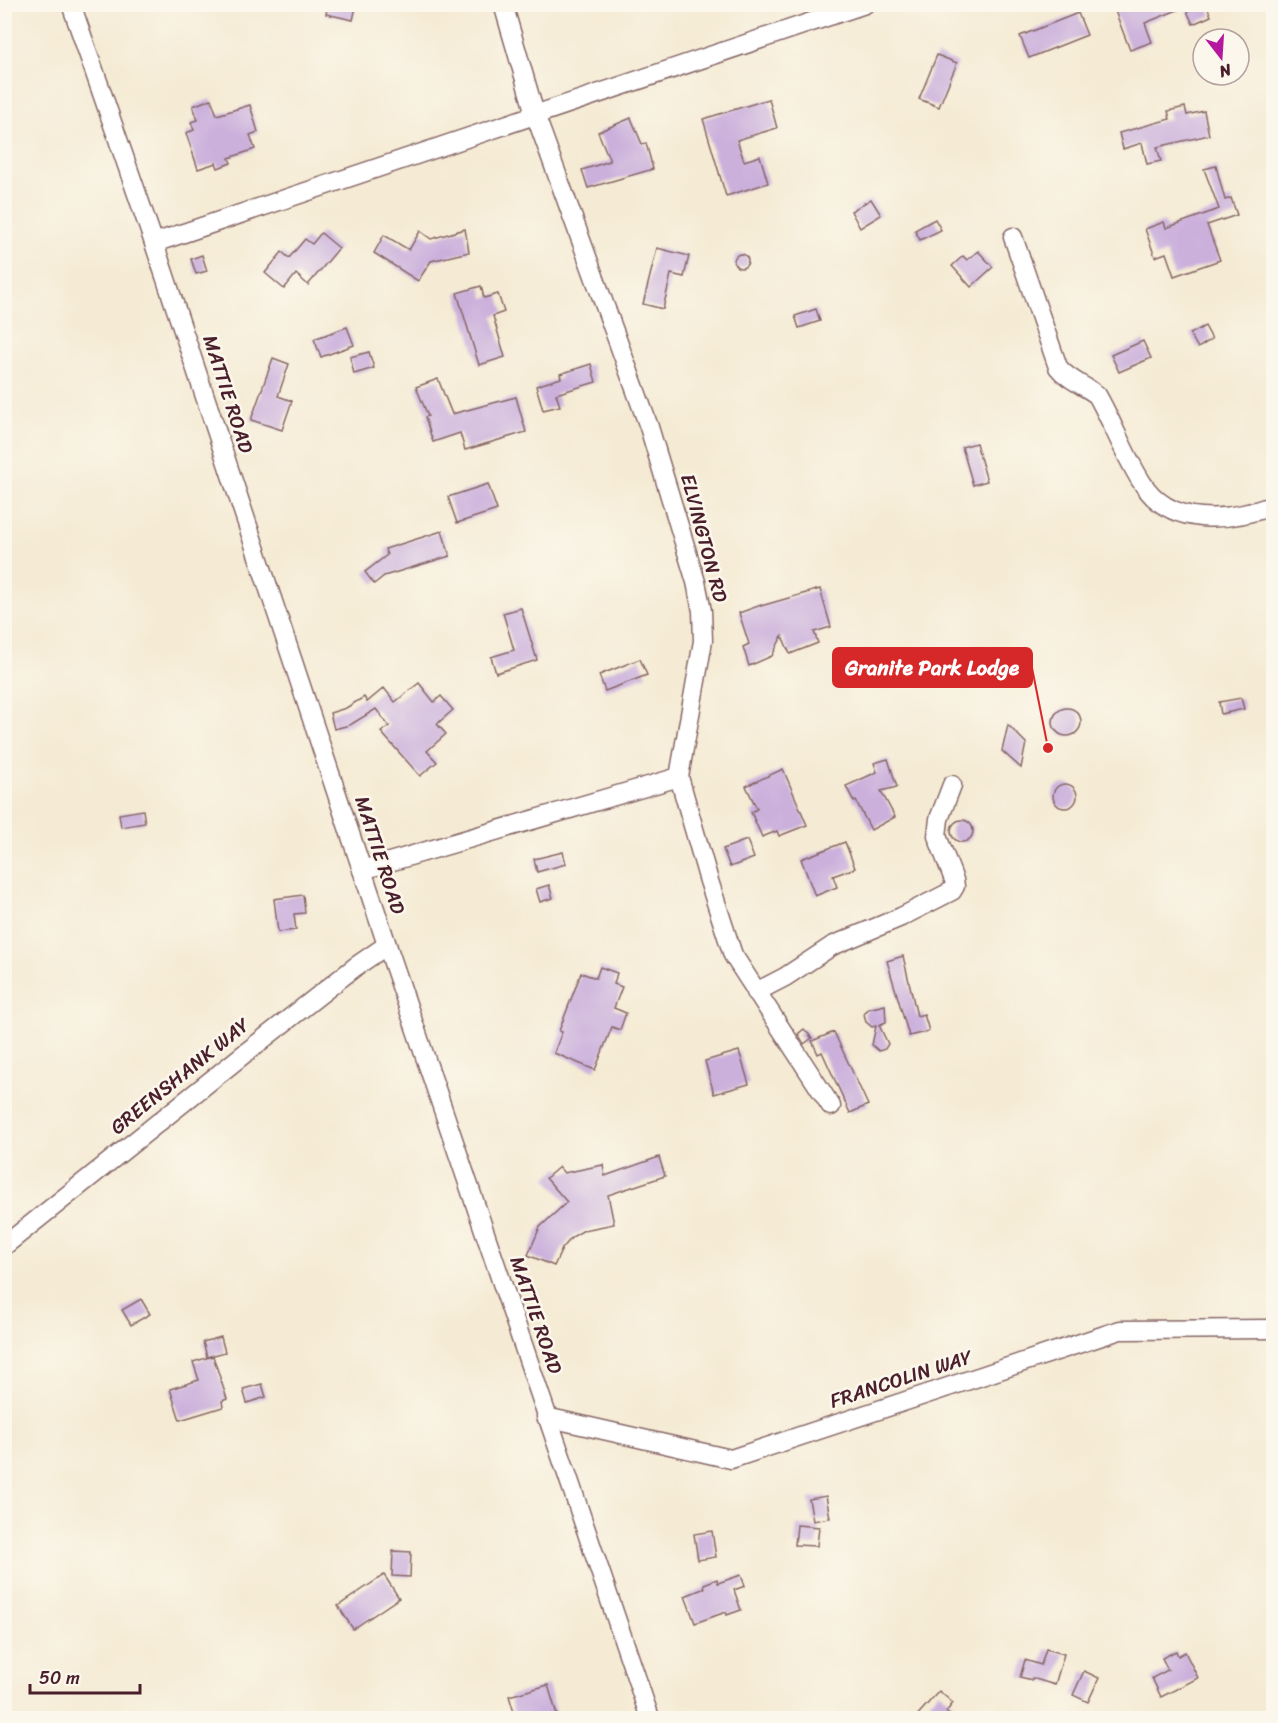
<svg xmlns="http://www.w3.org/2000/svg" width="1278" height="1723" font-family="Sriracha,sans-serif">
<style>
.building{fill:#cbb0dc}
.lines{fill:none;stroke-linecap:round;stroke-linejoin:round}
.minor-casing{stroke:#866666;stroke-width:21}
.minor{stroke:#fff;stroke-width:18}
.labels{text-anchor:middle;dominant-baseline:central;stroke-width:5;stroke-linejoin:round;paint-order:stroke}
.street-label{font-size:20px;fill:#4a1f2b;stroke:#fbf7ec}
.leader{fill:none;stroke:#d62828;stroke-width:2}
.callout-dot{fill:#d62828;stroke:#fbf7ec;stroke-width:2}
.callout{fill:#d62828;stroke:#d62828;stroke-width:2}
.callout-label{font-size:21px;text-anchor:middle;font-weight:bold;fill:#fff}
</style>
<rect width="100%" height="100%" fill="#fbf7ec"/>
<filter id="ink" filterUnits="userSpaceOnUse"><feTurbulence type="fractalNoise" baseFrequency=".0167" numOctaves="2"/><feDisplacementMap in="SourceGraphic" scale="12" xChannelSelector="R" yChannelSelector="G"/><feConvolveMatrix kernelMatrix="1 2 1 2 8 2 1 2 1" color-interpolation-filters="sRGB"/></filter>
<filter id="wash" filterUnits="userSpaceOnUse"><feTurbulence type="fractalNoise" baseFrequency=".008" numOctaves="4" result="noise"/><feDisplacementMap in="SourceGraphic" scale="24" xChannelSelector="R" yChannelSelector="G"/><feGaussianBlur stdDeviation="1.35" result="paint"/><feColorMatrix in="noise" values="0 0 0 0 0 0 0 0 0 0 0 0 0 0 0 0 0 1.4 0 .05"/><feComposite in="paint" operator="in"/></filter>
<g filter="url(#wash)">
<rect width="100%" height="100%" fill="#f5ebd4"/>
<g id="blocks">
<g class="building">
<path d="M 328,4 L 356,7 L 353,20 L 326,14 Z"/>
<path d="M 1131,4 L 1206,4 L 1211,16 L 1193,24 L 1185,7 L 1145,23 L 1152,42 L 1130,50 L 1115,11 Z"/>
<path d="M 1078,13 L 1087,35 L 1029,58 L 1020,36 Z"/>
<path d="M 937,55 L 957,63 L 939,107 L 919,99 Z"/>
<path d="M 211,99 L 217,115 L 250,105 L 258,132 L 250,135 L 255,149 L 229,158 L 231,163 L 218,168 L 216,163 L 198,169 L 186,133 L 194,130 L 191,122 L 198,120 L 193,106 Z"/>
<path d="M 769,99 L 777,128 L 737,140 L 744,161 L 760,156 L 768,183 L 726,196 L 703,119 Z"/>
<path d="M 1185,107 L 1187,115 L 1204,111 L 1209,135 L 1157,147 L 1161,161 L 1147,164 L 1142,143 L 1123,149 L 1119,133 L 1170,119 L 1168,111 Z"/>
<path d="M 631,118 L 642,144 L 646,143 L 653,169 L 588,188 L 582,170 L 610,161 L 598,132 Z"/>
<path d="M 1216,166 L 1225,200 L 1231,198 L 1237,215 L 1207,225 L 1220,260 L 1174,276 L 1166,253 L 1155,257 L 1145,229 L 1164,222 L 1166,228 L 1219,209 L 1204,169 Z"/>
<path d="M 871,199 L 881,215 L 860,228 L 851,211 Z"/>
<path d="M 935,219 L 941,230 L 920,240 L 915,230 Z"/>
<path d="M 465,229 L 469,252 L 431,261 L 418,281 L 374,253 L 384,235 L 409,250 L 420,231 L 431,239 Z"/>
<path d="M 321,233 L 339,248 L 308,285 L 296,274 L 284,289 L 265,273 L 282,252 L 289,258 L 305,239 L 312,244 Z"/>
<path d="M 657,248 L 689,256 L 684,277 L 671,274 L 663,309 L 643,304 Z"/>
<path d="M 978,251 L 993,267 L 971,287 L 952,266 L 963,256 L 967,260 Z"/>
<circle cx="741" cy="261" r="7"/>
<path d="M 202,255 L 207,271 L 196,274 L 191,259 Z"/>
<path d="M 481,286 L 484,298 L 498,294 L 504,312 L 493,316 L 505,357 L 479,365 L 457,293 Z"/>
<path d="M 816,309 L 820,321 L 799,328 L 795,316 Z"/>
<path d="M 1205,326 L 1212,339 L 1198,348 L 1190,334 Z"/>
<path d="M 347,327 L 354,345 L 321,357 L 314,339 Z"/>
<path d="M 1143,341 L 1151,358 L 1119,372 L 1111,355 Z"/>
<path d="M 369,352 L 374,368 L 354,374 L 350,357 Z"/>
<path d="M 273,358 L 289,364 L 278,396 L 292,401 L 282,430 L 251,420 Z"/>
<path d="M 591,364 L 596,382 L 556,394 L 560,406 L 543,410 L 536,386 L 561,378 L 560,374 Z"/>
<path d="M 438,379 L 452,414 L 516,397 L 526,432 L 465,450 L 460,433 L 433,442 L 425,417 L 428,416 L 416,387 Z"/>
<path d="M 976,443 L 987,481 L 973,485 L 962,447 Z"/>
<path d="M 488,484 L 497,510 L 457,523 L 448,497 Z"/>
<path d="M 442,531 L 450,556 L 384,576 L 374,584 L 365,572 L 387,555 L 385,549 Z"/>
<path d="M 820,589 L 831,627 L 814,632 L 818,643 L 790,654 L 782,636 L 772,656 L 749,666 L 743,647 L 749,644 L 739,613 L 761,605 L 761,606 Z"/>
<path d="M 521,608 L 537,660 L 496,673 L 491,657 L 514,650 L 503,613 Z"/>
<path d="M 640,659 L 647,675 L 605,691 L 599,675 Z"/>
<path d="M 419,683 L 434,702 L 441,696 L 453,710 L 437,724 L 446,734 L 427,751 L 437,762 L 420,776 L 381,732 L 389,726 L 376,709 L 350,725 L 334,729 L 330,713 L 346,708 L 364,697 L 367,702 L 384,688 L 395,702 Z"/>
<path d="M 1241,698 L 1244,709 L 1221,714 L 1219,702 Z"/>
<circle cx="1067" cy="722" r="14"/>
<path d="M 1008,725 L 1026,743 L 1021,768 L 1002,751 Z"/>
<path d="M 888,759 L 897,787 L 881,791 L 895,817 L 871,830 L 856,801 L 854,802 L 846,786 L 877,772 L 874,763 Z"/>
<path d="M 783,769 L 807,825 L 779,836 L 777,831 L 762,837 L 751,812 L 757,809 L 746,786 Z"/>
<circle cx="1065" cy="796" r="12"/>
<path d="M 143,810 L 145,823 L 121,827 L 119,814 Z"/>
<circle cx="962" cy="831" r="11"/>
<path d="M 747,840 L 754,858 L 730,867 L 723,849 Z"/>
<path d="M 845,842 L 855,868 L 833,876 L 837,887 L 815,896 L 801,859 Z"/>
<path d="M 563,852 L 566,864 L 537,872 L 534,859 Z"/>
<path d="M 549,885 L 553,898 L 540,902 L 536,889 Z"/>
<path d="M 303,895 L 305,913 L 294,914 L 296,930 L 278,932 L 274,899 Z"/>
<path d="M 903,956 L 917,1016 L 924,1014 L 929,1031 L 909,1036 L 887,961 Z"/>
<path d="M 600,967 L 617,973 L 614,984 L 622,987 L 614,1008 L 626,1013 L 620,1030 L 612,1027 L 595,1070 L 554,1053 L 562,1032 L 559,1031 L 581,973 L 596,978 Z"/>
<path d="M 885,1005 L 886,1022 L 879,1025 L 888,1044 L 885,1049 L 879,1051 L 872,1045 L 876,1026 L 872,1027 L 866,1022 L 864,1014 L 868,1009 Z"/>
<path d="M 804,1029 L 812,1038 L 804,1044 L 798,1034 Z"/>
<path d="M 834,1032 L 868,1105 L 850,1113 L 822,1052 L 818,1054 L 812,1041 Z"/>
<path d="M 739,1051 L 749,1084 L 714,1094 L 705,1061 Z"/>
<path d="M 659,1157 L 665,1176 L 608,1195 L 614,1224 L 584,1230 L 572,1237 L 562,1249 L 554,1266 L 528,1255 L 540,1227 L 567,1202 L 546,1178 L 559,1167 L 564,1173 L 603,1165 L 605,1176 Z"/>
<path d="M 141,1299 L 150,1314 L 131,1325 L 122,1310 Z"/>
<path d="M 221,1337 L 225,1352 L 207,1357 L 203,1342 Z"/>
<path d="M 213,1356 L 227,1399 L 222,1401 L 223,1407 L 180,1420 L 170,1389 L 199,1380 L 193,1362 Z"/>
<path d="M 262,1384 L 266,1397 L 247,1403 L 243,1389 Z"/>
<path d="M 826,1496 L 830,1518 L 813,1521 L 809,1499 Z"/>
<path d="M 797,1525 L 819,1527 L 817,1546 L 795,1545 Z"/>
<path d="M 712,1531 L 716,1557 L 698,1560 L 694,1534 Z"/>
<path d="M 393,1551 L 411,1552 L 410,1577 L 392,1576 Z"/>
<path d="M 384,1575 L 399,1598 L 353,1629 L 338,1606 Z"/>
<path d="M 741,1575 L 745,1586 L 734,1590 L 741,1610 L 727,1615 L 726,1612 L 695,1623 L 685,1596 L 705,1588 L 704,1584 L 717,1579 L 718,1583 Z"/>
<path d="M 1046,1649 L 1064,1654 L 1055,1685 L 1032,1678 L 1032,1680 L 1020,1677 L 1025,1660 L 1041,1665 Z"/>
<path d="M 1176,1651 L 1178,1656 L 1185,1652 L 1198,1678 L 1161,1697 L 1152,1678 L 1168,1670 L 1162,1658 Z"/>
<path d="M 1084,1671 L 1099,1678 L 1088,1702 L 1073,1695 Z"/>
<path d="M 548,1685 L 557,1715 L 544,1719 L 516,1719 L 509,1696 Z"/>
<path d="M 939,1691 L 953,1703 L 946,1712 L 953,1719 L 914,1719 Z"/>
</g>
</g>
</g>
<g filter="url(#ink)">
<use href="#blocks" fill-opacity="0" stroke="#866666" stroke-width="1.5"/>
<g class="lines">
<defs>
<g id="minor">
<path d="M 71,4 L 154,243 L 387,945 L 650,1718"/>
<path d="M 1013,237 L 1058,367 C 1068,380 1084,385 1097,395 C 1113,423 1124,454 1141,481 C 1169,528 1229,522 1274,505"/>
<path d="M 154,243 L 865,4"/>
<path d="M 679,777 L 709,881 L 733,955 L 831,1106"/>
<path d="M 362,870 L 679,777 L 703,641 L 702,611 L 696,582 L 649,427 L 535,114 L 503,4"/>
<path d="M 756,992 L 785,977 L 832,946 L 901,917 L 952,891 L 955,886 L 954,880 L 937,836 L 939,819 L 952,785"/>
<path d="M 4,1246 L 244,1054 L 355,967 L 387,945"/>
<path d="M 546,1417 L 731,1459 L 1120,1330 L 1274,1329"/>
</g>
</defs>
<use href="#minor" class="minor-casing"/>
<use href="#minor" class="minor"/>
</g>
</g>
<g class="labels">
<g class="street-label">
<text transform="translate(228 394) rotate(72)">MATTIE ROAD</text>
<text transform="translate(704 538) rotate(75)">ELVINGTON RD</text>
<text transform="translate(380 855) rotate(72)">MATTIE ROAD</text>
<text transform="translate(180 1076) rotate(-39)">GREENSHANK WAY</text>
<text transform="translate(536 1315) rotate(71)">MATTIE ROAD</text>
<text transform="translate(901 1379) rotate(-18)">FRANCOLIN WAY</text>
</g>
</g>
<path class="leader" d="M1048 748L1032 668"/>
<circle class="callout-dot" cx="1048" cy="748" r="6"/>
<rect class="callout" x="833" y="648" width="199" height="39" rx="6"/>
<g class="callout-label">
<text x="932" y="675">Granite Park Lodge</text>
</g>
<rect width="1278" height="1723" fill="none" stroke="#fbf7ec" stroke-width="24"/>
<g transform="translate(1221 57) rotate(163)"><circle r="28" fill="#fbf7ec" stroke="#b4a19f" stroke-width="1.5"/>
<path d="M0-4.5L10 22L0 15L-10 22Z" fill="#b5179e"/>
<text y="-9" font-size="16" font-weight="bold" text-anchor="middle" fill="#4a1f2b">N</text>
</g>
<path d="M30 1684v9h110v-9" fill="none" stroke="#4a1f2b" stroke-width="3"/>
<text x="39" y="1684" font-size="18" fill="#4a1f2b" stroke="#fbf7ec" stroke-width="4.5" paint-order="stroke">50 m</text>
</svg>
